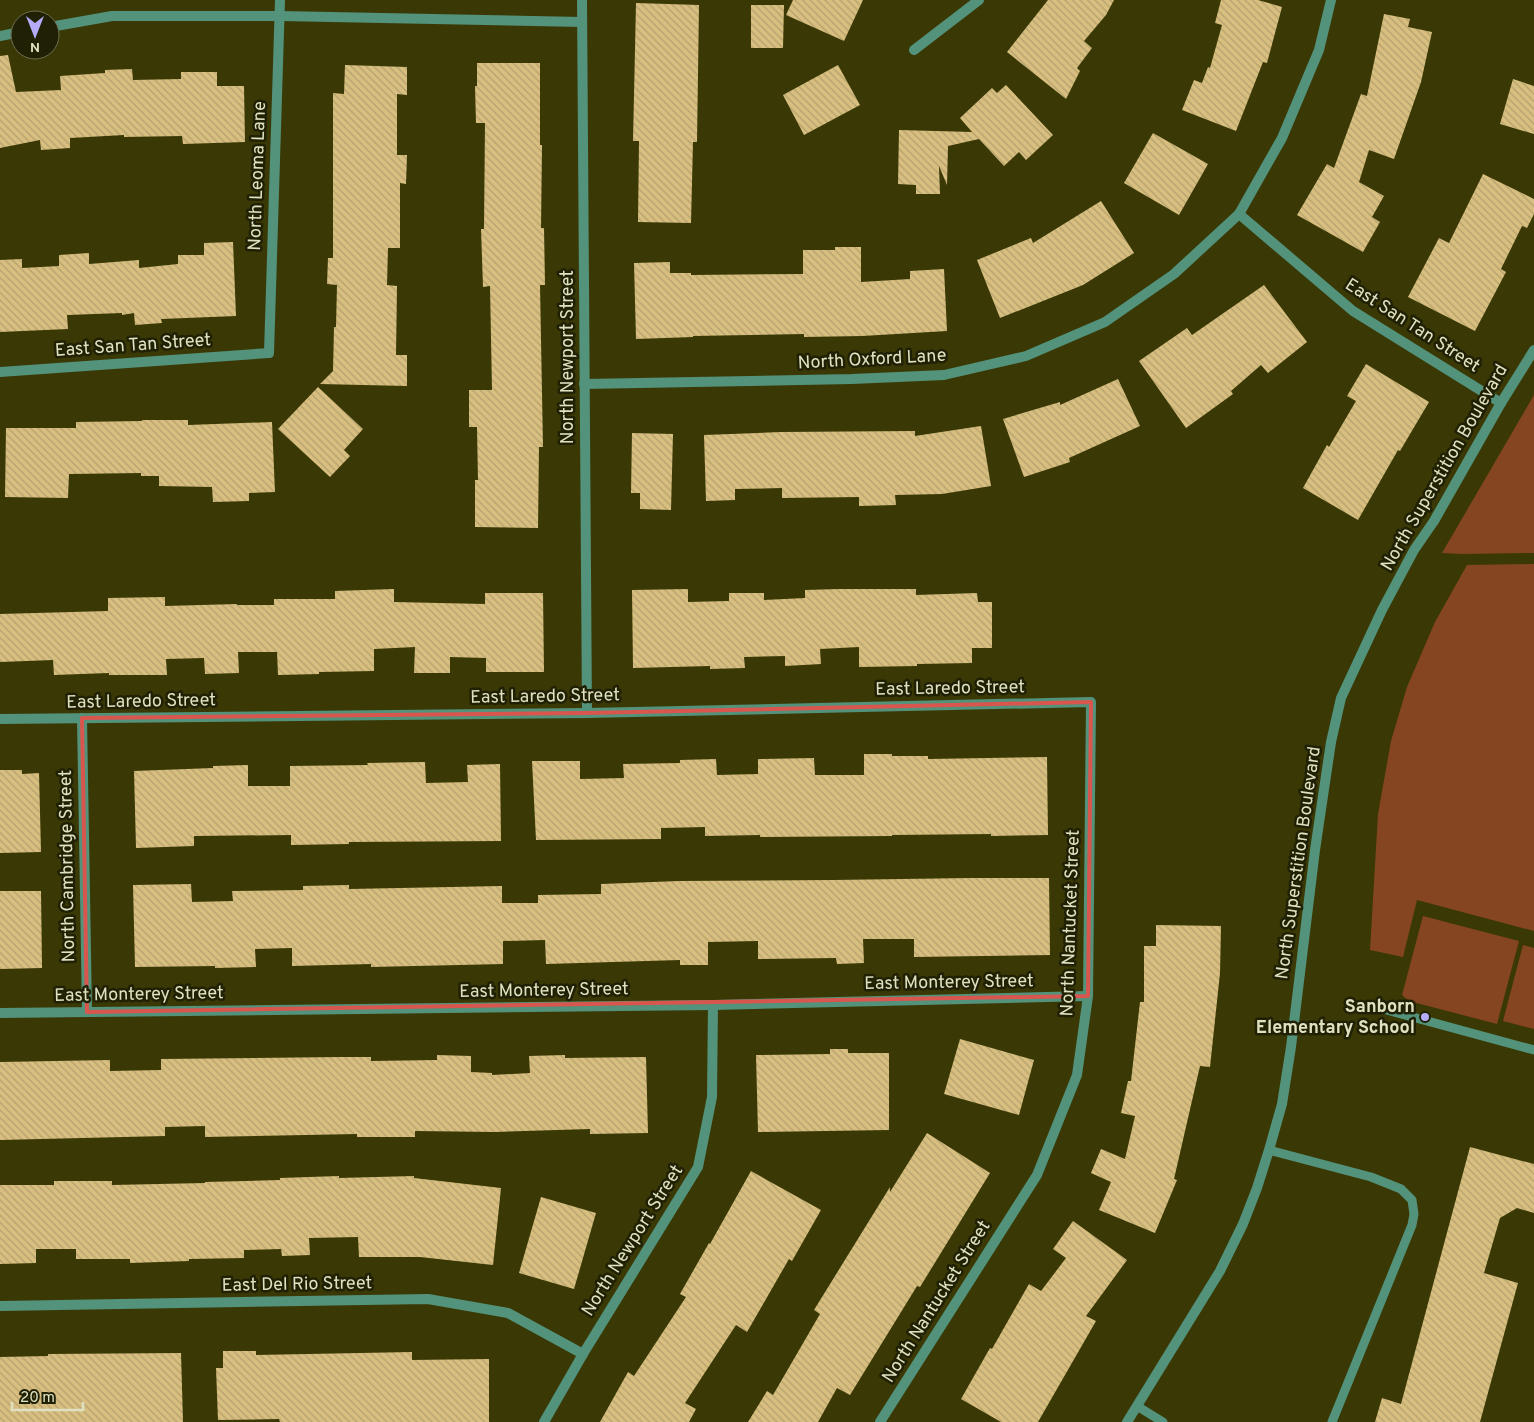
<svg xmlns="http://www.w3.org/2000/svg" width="1534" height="1422" font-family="Overpass,sans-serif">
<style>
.park{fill:#844520}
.building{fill:url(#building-back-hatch)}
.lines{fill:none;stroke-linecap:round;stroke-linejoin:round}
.service{stroke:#53927b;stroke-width:9}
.minor{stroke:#53927b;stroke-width:10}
.tertiary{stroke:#53927b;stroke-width:10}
.marked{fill:none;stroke:#d8564e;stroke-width:4;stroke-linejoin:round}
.poi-dot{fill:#b4acf9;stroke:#202005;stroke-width:2}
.labels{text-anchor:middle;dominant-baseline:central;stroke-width:5;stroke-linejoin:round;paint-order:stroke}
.street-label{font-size:18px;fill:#e0e1c1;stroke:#202005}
.poi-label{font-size:18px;font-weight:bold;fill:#e0e1c1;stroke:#202005;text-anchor:end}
</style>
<defs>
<pattern id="building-back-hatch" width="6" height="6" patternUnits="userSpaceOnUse" patternTransform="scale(1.25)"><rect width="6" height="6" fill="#d8bf80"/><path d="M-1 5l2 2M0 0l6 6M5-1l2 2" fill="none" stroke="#b3a06e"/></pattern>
</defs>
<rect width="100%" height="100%" fill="#3a3905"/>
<g class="park">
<path d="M 1534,395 L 1534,553 L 1462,554 L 1442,553 Z"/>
<path d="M 1534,564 L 1534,931 L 1417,900 L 1403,957 L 1370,950 L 1378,814 L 1391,741 L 1407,687 L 1435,622 L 1467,565 Z"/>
<path d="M 1423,916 L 1519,941 L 1497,1024 L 1409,1001 L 1402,995 Z"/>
<path d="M 1523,945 L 1534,948 L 1534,1029 L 1503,1021 Z"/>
</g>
<g class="building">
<path d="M 793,0 L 863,0 L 844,41 L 786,15 Z"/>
<path d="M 1048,0 L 1114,0 L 1106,15 L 1084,41 L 1092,48 L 1077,68 L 1080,71 L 1066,99 L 1007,52 Z"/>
<path d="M 1221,0 L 1258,0 L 1282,7 L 1267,63 L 1263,62 L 1236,131 L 1182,110 L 1194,80 L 1202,83 L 1208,67 L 1210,68 L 1222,25 L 1215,23 Z"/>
<path d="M 636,3 L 699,5 L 697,142 L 693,142 L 691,223 L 638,222 L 639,141 L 633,141 Z"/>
<path d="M 751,5 L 784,5 L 783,48 L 751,48 Z"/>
<path d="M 1384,14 L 1410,19 L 1408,27 L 1432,32 L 1421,82 L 1394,159 L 1369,150 L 1359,182 L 1384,196 L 1372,217 L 1380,222 L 1363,252 L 1297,215 L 1327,164 L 1334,168 L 1361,94 L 1367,96 Z"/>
<path d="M 8,55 L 16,92 L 61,90 L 60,76 L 105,73 L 105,70 L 132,69 L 133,80 L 181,79 L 181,72 L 217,72 L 217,86 L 244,86 L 245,142 L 183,144 L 182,136 L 124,137 L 124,135 L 70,138 L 70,148 L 41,150 L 40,140 L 0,148 L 0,56 Z"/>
<path d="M 477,63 L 540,63 L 540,145 L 542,145 L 541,228 L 544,228 L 545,285 L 540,285 L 543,447 L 539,447 L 538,528 L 475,527 L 475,480 L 478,480 L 477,427 L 469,427 L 469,390 L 492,390 L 490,286 L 483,287 L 481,229 L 484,229 L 485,123 L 476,123 L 475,86 L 477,86 Z"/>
<path d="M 345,65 L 407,67 L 407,95 L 397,94 L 397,155 L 407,155 L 406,184 L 400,183 L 400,248 L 388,248 L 387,285 L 397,286 L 396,355 L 407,355 L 407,386 L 320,384 L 333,371 L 334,327 L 336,327 L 337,285 L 327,284 L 328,258 L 333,258 L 333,93 L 344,94 Z"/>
<path d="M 838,65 L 860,105 L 804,135 L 783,95 Z"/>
<path d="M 1513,79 L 1534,86 L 1534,134 L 1500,124 Z"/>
<path d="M 1006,85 L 1053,135 L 1026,160 L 1019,152 L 1004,166 L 979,139 L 948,146 L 947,185 L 939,166 L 940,194 L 916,194 L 916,185 L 898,184 L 899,130 L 972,132 L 960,118 L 992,88 L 997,93 Z"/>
<path d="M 1153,133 L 1208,164 L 1179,215 L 1124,183 Z"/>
<path d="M 1483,174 L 1534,199 L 1534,214 L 1527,228 L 1522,226 L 1501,269 L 1506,272 L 1475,331 L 1408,297 L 1439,238 L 1449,243 Z"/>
<path d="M 1101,201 L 1134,253 L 1083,285 L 1000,318 L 977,260 L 1031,238 L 1033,243 Z"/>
<path d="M 233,242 L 236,316 L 161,319 L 162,323 L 135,325 L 134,313 L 122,315 L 122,313 L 67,315 L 68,329 L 0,332 L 0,260 L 22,259 L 22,268 L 59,266 L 59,255 L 89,253 L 89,264 L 139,260 L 139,268 L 178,264 L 178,255 L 204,255 L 204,243 Z"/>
<path d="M 835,247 L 861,247 L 861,282 L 910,279 L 910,271 L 944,269 L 947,331 L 862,336 L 804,337 L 804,334 L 693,336 L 693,337 L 636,339 L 634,263 L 670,262 L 670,273 L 691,273 L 691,275 L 803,274 L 803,250 L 835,250 Z"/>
<path d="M 1264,285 L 1307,342 L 1268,373 L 1261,365 L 1231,391 L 1233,394 L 1186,428 L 1139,361 L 1187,328 L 1192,335 Z"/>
<path d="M 1366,364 L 1429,402 L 1400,451 L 1398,450 L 1358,520 L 1303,488 L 1327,445 L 1329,447 L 1356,401 L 1347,396 Z"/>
<path d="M 1118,379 L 1140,426 L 1069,458 L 1070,462 L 1024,477 L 1003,419 L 1060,402 L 1060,405 Z"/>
<path d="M 318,387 L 363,429 L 344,450 L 350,456 L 330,477 L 278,429 Z"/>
<path d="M 142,420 L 188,420 L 188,425 L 272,422 L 275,492 L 249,493 L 249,501 L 213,502 L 212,487 L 159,486 L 159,476 L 141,476 L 141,473 L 69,474 L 68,498 L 5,497 L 6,428 L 76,428 L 76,422 L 142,421 Z"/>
<path d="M 981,426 L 991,486 L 942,494 L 895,495 L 896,505 L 859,506 L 859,497 L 782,498 L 782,488 L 735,489 L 735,500 L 706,501 L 704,435 L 781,432 L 915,431 L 915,436 Z"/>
<path d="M 632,433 L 673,434 L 671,510 L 640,509 L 640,493 L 631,493 Z"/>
<path d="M 394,589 L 394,602 L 485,604 L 485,593 L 543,593 L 544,672 L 486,672 L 486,658 L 450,657 L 450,673 L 414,673 L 415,647 L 374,649 L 374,671 L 319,672 L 319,674 L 278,675 L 277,652 L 238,652 L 239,673 L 205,674 L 204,658 L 166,659 L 167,675 L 109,675 L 109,673 L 54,675 L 53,660 L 0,662 L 0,614 L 108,611 L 108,598 L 165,597 L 165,606 L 237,604 L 237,605 L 274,605 L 274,599 L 335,599 L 335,591 Z"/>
<path d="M 688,589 L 688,602 L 729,601 L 729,593 L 764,593 L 764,600 L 805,598 L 805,590 L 839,589 L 916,589 L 916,595 L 977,593 L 978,602 L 992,602 L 992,648 L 972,648 L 972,663 L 917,664 L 917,666 L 859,667 L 859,647 L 820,649 L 821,664 L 785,666 L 785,656 L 744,657 L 745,668 L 710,669 L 710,666 L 633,668 L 632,590 Z"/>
<path d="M 864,754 L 892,754 L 892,756 L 928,756 L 928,759 L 1047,757 L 1048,835 L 991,836 L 991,834 L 892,835 L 892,836 L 760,837 L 760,835 L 705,836 L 705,827 L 661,828 L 661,839 L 536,840 L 532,761 L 580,761 L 580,779 L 624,778 L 623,764 L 680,763 L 680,760 L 716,759 L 717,775 L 758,774 L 758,759 L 814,758 L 815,775 L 864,775 Z"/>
<path d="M 425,762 L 426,783 L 468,782 L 467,765 L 500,764 L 501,841 L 349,842 L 349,844 L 291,845 L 291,835 L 194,836 L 194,846 L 136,848 L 134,771 L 213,768 L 213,766 L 248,765 L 248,786 L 290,786 L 290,766 L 368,765 L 367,763 Z"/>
<path d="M 0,770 L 22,770 L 22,774 L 39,773 L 41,852 L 0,853 Z"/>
<path d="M 970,878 L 1049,878 L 1050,955 L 914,957 L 914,939 L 863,939 L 864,963 L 837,964 L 836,958 L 758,959 L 758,941 L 708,942 L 708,965 L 680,965 L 680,960 L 546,964 L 545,940 L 503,941 L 503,964 L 371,967 L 371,964 L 292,966 L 292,948 L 255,949 L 256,967 L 215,968 L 215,966 L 135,967 L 133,885 L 191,884 L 192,902 L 233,901 L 232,891 L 303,890 L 303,886 L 349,885 L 349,889 L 502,886 L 502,903 L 538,903 L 538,895 L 601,894 L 601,884 L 679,881 L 833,880 Z"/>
<path d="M 0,891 L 41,891 L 42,968 L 0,969 Z"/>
<path d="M 1156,925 L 1221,926 L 1220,973 L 1210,1067 L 1200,1066 L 1174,1179 L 1177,1180 L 1155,1233 L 1099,1210 L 1111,1182 L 1091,1173 L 1101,1149 L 1125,1159 L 1135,1116 L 1121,1113 L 1128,1081 L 1131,1081 L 1140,1002 L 1144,1002 L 1144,946 L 1156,946 Z"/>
<path d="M 960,1039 L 1034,1060 L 1019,1115 L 944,1094 Z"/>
<path d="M 830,1049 L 848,1049 L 848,1053 L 889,1053 L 889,1130 L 758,1132 L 756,1055 L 830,1054 Z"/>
<path d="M 437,1055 L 471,1056 L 471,1072 L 492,1073 L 492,1075 L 530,1073 L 529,1056 L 565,1055 L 565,1058 L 646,1057 L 648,1133 L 590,1134 L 590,1129 L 495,1132 L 415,1131 L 415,1137 L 357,1137 L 357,1134 L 205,1137 L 205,1126 L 165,1127 L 165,1136 L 0,1140 L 0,1062 L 110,1060 L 110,1071 L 161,1070 L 161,1059 L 340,1057 L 371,1057 L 371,1061 L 437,1060 Z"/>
<path d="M 927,1133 L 990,1173 L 920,1287 L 917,1286 L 850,1395 L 837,1388 L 818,1422 L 748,1422 L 767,1391 L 773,1395 L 820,1314 L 814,1310 L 890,1187 L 890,1192 Z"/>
<path d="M 1470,1147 L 1534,1164 L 1534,1213 L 1517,1208 L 1500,1218 L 1484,1273 L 1518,1283 L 1480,1422 L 1375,1422 L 1382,1398 L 1401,1404 Z"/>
<path d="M 751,1171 L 821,1210 L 792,1261 L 789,1259 L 747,1332 L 736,1325 L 685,1403 L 696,1409 L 689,1422 L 600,1422 L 628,1372 L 634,1376 L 686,1297 L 680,1294 L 709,1243 L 710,1244 Z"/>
<path d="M 339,1176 L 339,1178 L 414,1176 L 414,1178 L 501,1188 L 493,1265 L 420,1257 L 359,1257 L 358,1237 L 309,1238 L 310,1255 L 282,1256 L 281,1249 L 244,1250 L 244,1258 L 189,1259 L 189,1261 L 130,1263 L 130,1259 L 76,1259 L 76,1249 L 36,1249 L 36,1263 L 0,1264 L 0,1185 L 54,1185 L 54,1181 L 112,1181 L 112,1185 L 205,1183 L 205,1182 L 280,1180 L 280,1178 Z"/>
<path d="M 541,1197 L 596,1213 L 574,1289 L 519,1273 Z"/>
<path d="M 1073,1221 L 1127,1260 L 1086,1316 L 1096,1321 L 1038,1422 L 1001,1422 L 961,1399 L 990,1348 L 992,1349 L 1029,1284 L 1041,1291 L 1066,1258 L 1053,1249 Z"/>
<path d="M 223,1351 L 256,1351 L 256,1355 L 412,1352 L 412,1360 L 489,1359 L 489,1422 L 280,1422 L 279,1419 L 218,1420 L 216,1368 L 223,1368 Z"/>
<path d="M 181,1353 L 183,1422 L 0,1422 L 0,1357 L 48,1356 L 48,1354 Z"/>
</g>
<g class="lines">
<g class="service">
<path d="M 1372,1006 L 1534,1050"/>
<path d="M 1269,1150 L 1371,1177 L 1401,1189 L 1412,1200 L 1414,1214 L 1412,1225 L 1332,1422"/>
<path d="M 1137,1406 L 1163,1422"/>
</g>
<g class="minor">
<path d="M 582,0 L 587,713"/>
<path d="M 50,27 L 112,16 L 280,16 L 582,22"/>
<path d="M 0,36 L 20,32"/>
<path d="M 914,50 L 979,0"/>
<path d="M 1239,214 L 1353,311 L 1501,403"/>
<path d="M 0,372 L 269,353 L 280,0"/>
<path d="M 584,384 L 852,379 L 944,375 L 1026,356 L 1105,322 L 1174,274 L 1239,214 L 1282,138 L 1319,50 L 1331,0"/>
<path d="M 82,718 L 87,1012"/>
<path d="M 0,719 L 587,713 L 1091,702 L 1088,996 L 1077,1075 L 1037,1175 L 880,1422"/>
<path d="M 0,1013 L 713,1005 L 1088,996"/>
<path d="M 0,1306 L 428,1299 L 508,1313 L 583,1354"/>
<path d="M 544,1422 L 583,1354 L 698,1167 L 712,1097 L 713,1005"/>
</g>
<path class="tertiary" d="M 1127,1422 L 1220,1271 L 1243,1224 L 1257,1188 L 1269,1150 L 1282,1104 L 1291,1047 L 1315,850 L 1331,742 L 1341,698 L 1382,610 L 1414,550 L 1434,521 L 1501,403 L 1534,350"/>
</g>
<path class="marked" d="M 1091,702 L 1088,996 L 87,1012 L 82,718 L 587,713 Z"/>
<circle class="poi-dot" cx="1425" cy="1017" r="5"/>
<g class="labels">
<g class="street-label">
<text transform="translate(258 176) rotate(-88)">North Leoma Lane</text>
<text transform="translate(1412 326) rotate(33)">East San Tan Street</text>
<text transform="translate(133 346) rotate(-4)">East San Tan Street</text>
<text transform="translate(568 357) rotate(-90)">North Newport Street</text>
<text transform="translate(872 360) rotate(-3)">North Oxford Lane</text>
<text transform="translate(1445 468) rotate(-60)">North Superstition Boulevard</text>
<text transform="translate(950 689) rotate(-1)">East Laredo Street</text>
<text transform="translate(545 697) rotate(-1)">East Laredo Street</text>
<text transform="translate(141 702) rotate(-1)">East Laredo Street</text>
<text transform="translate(1299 863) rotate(-82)">North Superstition Boulevard</text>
<text transform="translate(68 866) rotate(-91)">North Cambridge Street</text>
<text transform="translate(1071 923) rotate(-88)">North Nantucket Street</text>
<text transform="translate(949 983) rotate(-1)">East Monterey Street</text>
<text transform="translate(544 991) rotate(-1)">East Monterey Street</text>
<text transform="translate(139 995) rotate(-1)">East Monterey Street</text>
<text transform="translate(633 1241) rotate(-58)">North Newport Street</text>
<text transform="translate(297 1285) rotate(-1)">East Del Rio Street</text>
<text transform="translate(937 1302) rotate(-58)">North Nantucket Street</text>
</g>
<g class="poi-label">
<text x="1415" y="1007">Sanborn<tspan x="1415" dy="21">Elementary School</tspan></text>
</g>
</g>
<g transform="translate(35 35) rotate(180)"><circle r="24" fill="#202005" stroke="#6d6d50"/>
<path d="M0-4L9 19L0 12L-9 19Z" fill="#b4acf9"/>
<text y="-8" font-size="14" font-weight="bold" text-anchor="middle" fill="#e0e1c1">N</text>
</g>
<path d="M12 1402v8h71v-8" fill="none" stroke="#e0e1c1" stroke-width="2.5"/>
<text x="20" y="1402" font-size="15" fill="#e0e1c1" stroke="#202005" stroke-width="4" paint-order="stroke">20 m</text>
</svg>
